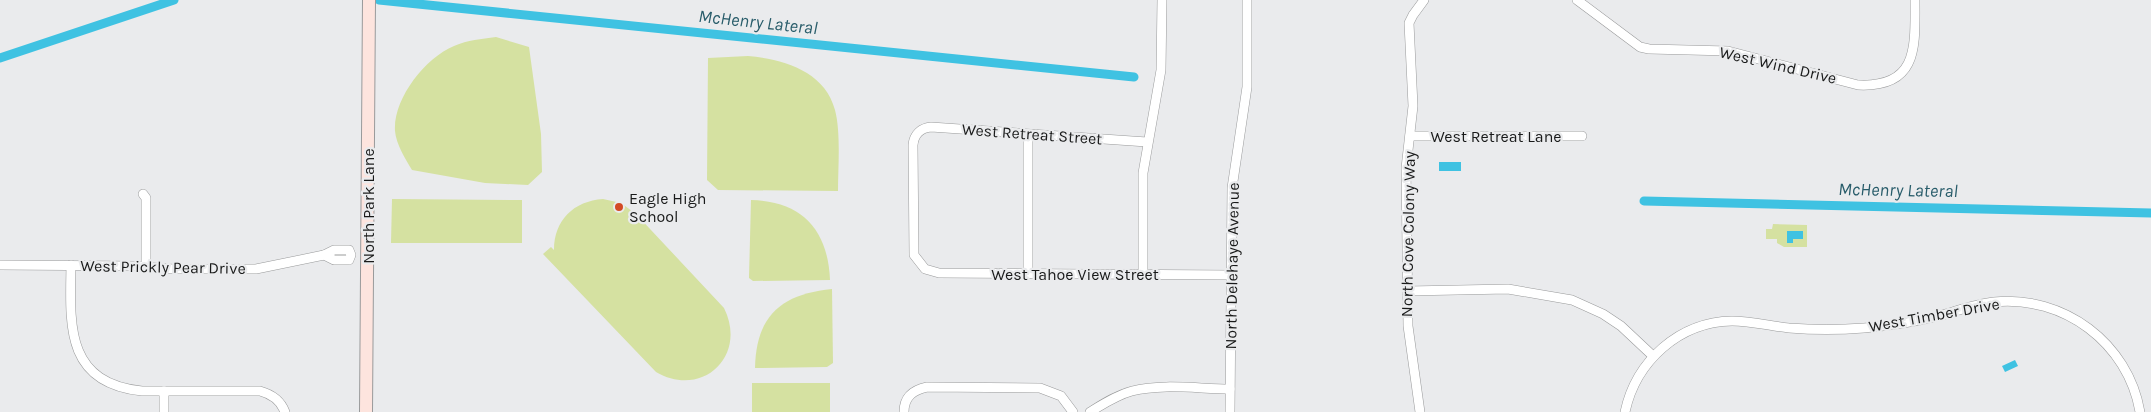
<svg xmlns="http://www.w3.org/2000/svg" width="2151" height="412" font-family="Karla,sans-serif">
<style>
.green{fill:#d5e1a1}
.water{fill:#3fc2e2}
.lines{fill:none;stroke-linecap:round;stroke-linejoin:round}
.canal{stroke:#3fc2e2;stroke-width:9}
.street-casing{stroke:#999a9b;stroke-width:10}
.secondary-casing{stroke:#999a9b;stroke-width:14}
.street{stroke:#fff;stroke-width:9}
.secondary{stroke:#fde4de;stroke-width:12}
.poi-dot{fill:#d34a25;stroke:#eaebed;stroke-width:2}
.labels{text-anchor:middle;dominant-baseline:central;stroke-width:4.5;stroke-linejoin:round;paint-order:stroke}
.street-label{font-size:16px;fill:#191a1a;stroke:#eaebed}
.poi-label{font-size:16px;fill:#191a1a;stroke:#eaebed;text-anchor:start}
.water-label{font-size:18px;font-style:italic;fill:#285c6a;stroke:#eaebed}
</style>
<rect width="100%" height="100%" fill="#eaebed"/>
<g class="green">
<path d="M 496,37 L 529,47 L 541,134 L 542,172 L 528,185 L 485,183 L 412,170 C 406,160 396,144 395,131 C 393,99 425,58 454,46 C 468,40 481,39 496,37 Z"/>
<path d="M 748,56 C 783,59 825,71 835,110 C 841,133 838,167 838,191 L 718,190 L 707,180 L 708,58 Z"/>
<path d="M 392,199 L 522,200 L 522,243 L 391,243 Z"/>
<path d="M 603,199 L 621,203 L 636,214 L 724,308 C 748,356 702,399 656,372 L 543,254 L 551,247 L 554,250 C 554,220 574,201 603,199 Z"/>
<path d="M 751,200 C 802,201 828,230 830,280 L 753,281 L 749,278 Z"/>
<path d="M 1773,224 L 1807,225 L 1807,247 L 1784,247 L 1777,243 L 1777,239 L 1766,239 L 1766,229 L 1772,229 Z"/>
<path d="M 832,289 L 833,363 L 827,367 L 755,368 C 756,315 782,294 832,289 Z"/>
<rect x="752" y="383" width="78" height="29"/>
</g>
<g class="water">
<rect x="1439" y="162" width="22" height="9"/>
<path d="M 1787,231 L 1803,231 L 1803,239 L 1793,239 L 1793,243 L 1787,243 Z"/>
<path d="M 2015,360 L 2018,366 L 2005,372 L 2002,366 Z"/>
</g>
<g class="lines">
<g class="canal">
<path d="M 379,0 L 1134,77"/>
<path d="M 0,58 L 174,0"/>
<path d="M 1644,201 L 2151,213"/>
</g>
<defs>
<g id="street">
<path d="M 1577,0 L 1640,47 L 1649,49 L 1728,51 L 1858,85 C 1919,88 1915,46 1915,0"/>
<path d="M 1410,136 L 1582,136"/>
<path d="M 1147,142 L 931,127 C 921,128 914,134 913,145 L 914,255 L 925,269 L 939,273 L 1231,275"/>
<path d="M 143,194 L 146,198 L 146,267"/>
<path d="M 334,250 L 349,250 L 351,255 L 349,260 L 334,260 L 324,255 Z"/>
<path d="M 0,265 L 135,266 L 173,269 L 256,269 L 324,255"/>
<path d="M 71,265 C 70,325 65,383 142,391 L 260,391 C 271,394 281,401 285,412"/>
<path d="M 1028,274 L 1028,134"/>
<path d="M 1143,274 L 1143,173 L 1161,70 L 1162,0"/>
<path d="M 1408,291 L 1508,289 L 1572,300 L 1603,314 L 1621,326 L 1653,356"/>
<path d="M 164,391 L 164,412"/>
<path d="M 904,412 C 904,397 913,390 927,387 L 1040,388 L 1061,396 L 1073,412"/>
<path d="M 1090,412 C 1103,404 1117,395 1132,391 C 1163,383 1199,389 1230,389"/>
<path d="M 1230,412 L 1232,188 L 1247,87 L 1247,0"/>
<path d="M 1420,412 L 1408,326 L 1406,168 L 1413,106 L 1409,23 L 1413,15 L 1424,0"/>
<path d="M 1625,412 C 1636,361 1679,322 1732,321 C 1751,321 1770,326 1789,328 C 1814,330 1839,330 1864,328 C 1889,326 1915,322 1939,316 C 1957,311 1975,304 1994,302 C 2064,295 2128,343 2140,412"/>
</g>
<path id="secondary" d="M 366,412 L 369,0"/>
</defs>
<use href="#street" class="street-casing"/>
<use href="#secondary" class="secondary-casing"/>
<use href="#street" class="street"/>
<use href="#secondary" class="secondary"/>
</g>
<circle class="poi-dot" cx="619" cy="207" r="5"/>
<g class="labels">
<g class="street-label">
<text transform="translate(1778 65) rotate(13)">West Wind Drive</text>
<text transform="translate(1032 134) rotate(4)">West Retreat Street</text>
<text x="1496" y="136">West Retreat Lane</text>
<text transform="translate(368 206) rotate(-90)">North Park Lane</text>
<text transform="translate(1408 234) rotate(-89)">North Cove Colony Way</text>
<text transform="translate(1232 266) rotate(-89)">North Delehaye Avenue</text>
<text transform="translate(163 267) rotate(1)">West Prickly Pear Drive</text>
<text x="1075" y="274">West Tahoe View Street</text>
<text transform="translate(1934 315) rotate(-10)">West Timber Drive</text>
</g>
<g class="poi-label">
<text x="629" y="198">Eagle High<tspan x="629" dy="18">School</tspan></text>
</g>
<g class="water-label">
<text transform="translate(758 22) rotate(6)">McHenry Lateral</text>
<text transform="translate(1898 190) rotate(1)">McHenry Lateral</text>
</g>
</g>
</svg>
